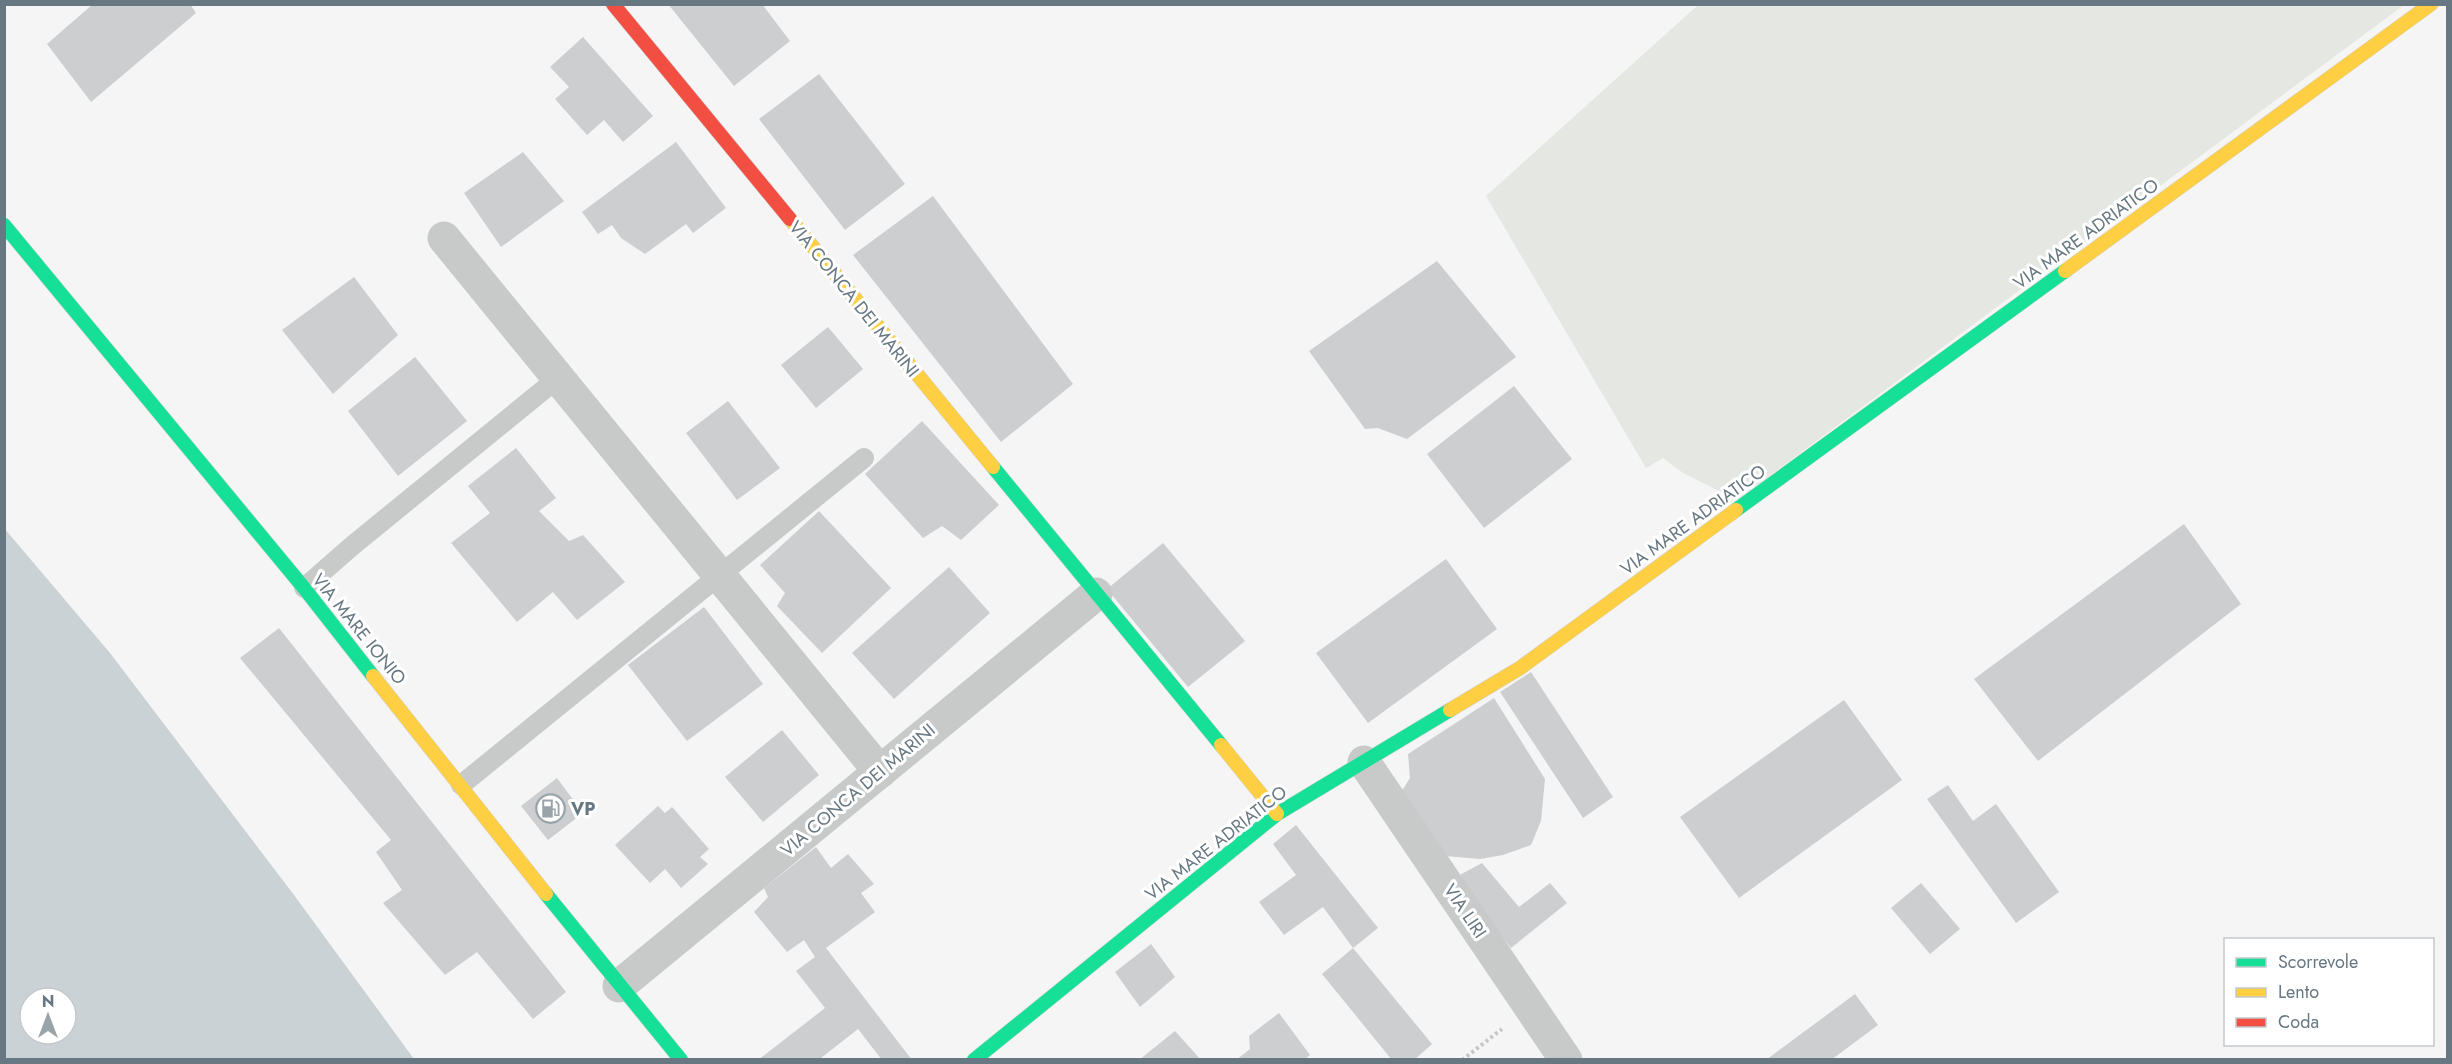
<svg xmlns="http://www.w3.org/2000/svg" width="2452" height="1064" font-family="Jost,sans-serif">
<style>
.green{fill:#e4e7e2}
.water{fill:#cad2d5;fill-rule:evenodd}
.building{fill:#cdcecf}
.lines{fill:none;stroke-linecap:round;stroke-linejoin:round}
.fast-casing{stroke:#d1d2d3;stroke-width:15}
.slow-casing{stroke:#d1d2d3;stroke-width:15}
.jam-casing{stroke:#d1d2d3;stroke-width:15}
.path{stroke:#c6c7c8;stroke-width:4;stroke-dasharray:3 3;stroke-linecap:butt}
.lane{stroke:#c8caca;stroke-width:20}
.street{stroke:#c8caca;stroke-width:33}
.fast{stroke:#16e098;stroke-width:14}
.slow{stroke:#ffcf43;stroke-width:14}
.jam{stroke:#f24e42;stroke-width:14}
.labels{text-anchor:middle;dominant-baseline:central;stroke-width:6;stroke-linejoin:round;paint-order:stroke}
.street-label{font-size:18px;fill:#687882;stroke:#fff}
.poi-label{font-size:18px;font-weight:bold;fill:#687882;stroke:#fff;text-anchor:start}
</style>
<rect width="100%" height="100%" fill="#f5f5f5"/>
<path class="green" d="M 1698,5 L 2404,5 L 1737,500 L 1683,473 L 1663,458 L 1646,468 L 1486,196 Z"/>
<path class="water" d="M 4,528 L 110,653 L 294,895 L 414,1059 L 5,1059 ZM 30,998 L 66,998 L 66,1034 L 30,1034 Z"/>
<g class="building">
<path d="M 93,4 L 190,4 L 196,13 L 91,102 L 47,44 Z"/>
<path d="M 668,4 L 762,4 L 790,41 L 734,86 Z"/>
<path d="M 583,37 L 653,116 L 623,142 L 604,120 L 587,135 L 555,99 L 569,87 L 550,67 Z"/>
<path d="M 819,74 L 905,184 L 845,230 L 759,119 Z"/>
<path d="M 676,142 L 726,208 L 693,233 L 686,224 L 645,254 L 621,238 L 612,225 L 598,234 L 582,212 Z"/>
<path d="M 523,152 L 564,201 L 501,247 L 464,193 Z"/>
<path d="M 933,196 L 1073,384 L 1001,442 L 853,255 Z"/>
<path d="M 1437,261 L 1516,357 L 1407,439 L 1378,428 L 1365,429 L 1309,351 Z"/>
<path d="M 354,277 L 398,335 L 333,394 L 282,330 Z"/>
<path d="M 828,327 L 863,369 L 816,408 L 781,365 Z"/>
<path d="M 415,357 L 467,421 L 398,476 L 348,411 Z"/>
<path d="M 1514,386 L 1572,459 L 1484,528 L 1427,454 Z"/>
<path d="M 728,401 L 780,468 L 737,500 L 686,433 Z"/>
<path d="M 922,421 L 999,505 L 961,540 L 942,526 L 923,538 L 865,474 Z"/>
<path d="M 516,448 L 556,498 L 539,511 L 569,541 L 583,535 L 625,582 L 577,620 L 553,592 L 517,622 L 451,543 L 490,513 L 468,486 Z"/>
<path d="M 819,511 L 891,588 L 822,653 L 777,606 L 785,593 L 760,565 Z"/>
<path d="M 2184,524 L 2241,604 L 2038,761 L 1974,679 Z"/>
<path d="M 1163,543 L 1245,641 L 1188,687 L 1107,589 Z"/>
<path d="M 1446,559 L 1497,629 L 1368,723 L 1316,653 Z"/>
<path d="M 949,567 L 990,613 L 894,699 L 852,653 Z"/>
<path d="M 704,607 L 763,684 L 687,741 L 628,665 Z"/>
<path d="M 279,628 L 566,992 L 533,1019 L 477,952 L 445,975 L 383,903 L 402,890 L 376,852 L 391,840 L 240,658 Z"/>
<path d="M 1531,672 L 1613,797 L 1583,818 L 1500,692 Z"/>
<path d="M 1494,698 L 1545,779 L 1541,821 L 1531,845 L 1503,855 L 1480,859 L 1445,856 L 1398,797 L 1410,778 L 1408,754 Z"/>
<path d="M 1844,700 L 1902,780 L 1739,898 L 1680,817 Z"/>
<path d="M 782,730 L 819,775 L 763,822 L 725,777 Z"/>
<path d="M 557,778 L 583,813 L 548,840 L 521,806 Z"/>
<path d="M 1948,785 L 1973,821 L 1996,804 L 2059,892 L 2016,923 L 1927,799 Z"/>
<path d="M 658,806 L 665,813 L 672,807 L 709,849 L 700,857 L 708,864 L 681,888 L 665,869 L 650,883 L 615,845 Z"/>
<path d="M 1296,825 L 1378,928 L 1353,948 L 1323,907 L 1284,935 L 1259,902 L 1296,875 L 1273,844 Z"/>
<path d="M 816,847 L 831,868 L 848,854 L 874,884 L 861,893 L 875,912 L 826,948 L 912,1060 L 882,1060 L 858,1029 L 821,1058 L 822,1060 L 758,1060 L 825,1008 L 796,971 L 815,957 L 804,940 L 787,952 L 754,912 L 768,897 L 764,888 Z"/>
<path d="M 1482,863 L 1519,907 L 1550,883 L 1567,903 L 1511,948 L 1454,878 Z"/>
<path d="M 1921,883 L 1960,929 L 1930,954 L 1891,908 Z"/>
<path d="M 1151,944 L 1175,977 L 1140,1007 L 1115,972 Z"/>
<path d="M 1353,948 L 1432,1044 L 1414,1060 L 1392,1060 L 1322,974 Z"/>
<path d="M 1855,994 L 1878,1025 L 1831,1060 L 1766,1060 Z"/>
<path d="M 1279,1013 L 1310,1055 L 1304,1060 L 1236,1060 L 1250,1049 L 1249,1036 Z"/>
<path d="M 1175,1031 L 1201,1060 L 1139,1060 Z"/>
</g>
<g class="lines">
<defs>
<g id="fast">
<path d="M 4,225 L 304,588 L 373,676"/>
<path d="M 993,467 L 1221,745"/>
<path d="M 1736,510 L 2065,271"/>
<path d="M 546,894 L 681,1060"/>
<path d="M 974,1060 L 1277,814 L 1450,710"/>
</g>
<g id="slow">
<path d="M 790,219 L 993,467"/>
<path d="M 2065,271 L 2431,4"/>
<path d="M 373,676 L 546,894"/>
<path d="M 1450,710 L 1520,668 L 1736,510"/>
<path d="M 1221,745 L 1277,814"/>
</g>
<path id="jam" d="M 613,4 L 790,219"/>
</defs>
<use href="#fast" class="fast-casing"/>
<use href="#slow" class="slow-casing"/>
<use href="#jam" class="jam-casing"/>
<path class="path" d="M 1462,1060 L 1502,1029"/>
<g class="lane">
<path d="M 304,588 L 352,546 L 558,378"/>
<path d="M 461,785 L 864,458"/>
</g>
<g class="street">
<path d="M 444,238 L 880,772"/>
<path d="M 1364,762 L 1566,1060"/>
<path d="M 619,986 L 1096,594"/>
</g>
<use href="#fast" class="fast"/>
<use href="#slow" class="slow"/>
<use href="#jam" class="jam"/>
</g>
<defs>
<symbol id="fuel-ring" viewBox="-11 -11 22 22"><circle r="9.5" fill="#fff" stroke="#99a4aa" stroke-width="1.5"/><path d="M-5.5-6h7V0h2V4h1.3V-2.5L3-4.5l.8-.8L6-3V5H2.5V1h-1V6h-7ZM-4.2-4.7v3.2H.2V-4.7Z" fill="#99a4aa"/></symbol>
</defs>
<g fill-rule="evenodd">
<use href="#fuel-ring" x="534" y="792" width="33" height="33"/>
</g>
<g class="labels">
<g class="street-label">
<text transform="translate(2086 234) rotate(-36)">VIA MARE ADRIATICO</text>
<text transform="translate(854 299) rotate(51)">VIA CONCA DEI MARINI</text>
<text transform="translate(1693 520) rotate(-36)">VIA MARE ADRIATICO</text>
<text transform="translate(359 629) rotate(51)">VIA MARE IONIO</text>
<text transform="translate(858 790) rotate(-40)">VIA CONCA DEI MARINI</text>
<text transform="translate(1216 843) rotate(-38)">VIA MARE ADRIATICO</text>
<text transform="translate(1465 911) rotate(56)">VIA LIRI</text>
</g>
<g class="poi-label">
<text x="571" y="809">VP</text>
</g>
</g>
<rect width="2452" height="1064" fill="none" stroke="#687882" stroke-width="12"/>
<rect x="2224" y="938" width="210" height="108" fill="#ffffff" stroke="#c3c9cd" stroke-width="1.5"/>
<rect x="2236" y="958" width="30" height="9" fill="#16e098" stroke="#c3c9cd" stroke-width="1.5"/>
<text x="2278" y="968" font-size="18" fill="#687882">Scorrevole</text>
<rect x="2236" y="988" width="30" height="9" fill="#ffcf43" stroke="#c3c9cd" stroke-width="1.5"/>
<text x="2278" y="998" font-size="18" fill="#687882">Lento</text>
<rect x="2236" y="1018" width="30" height="9" fill="#f24e42" stroke="#c3c9cd" stroke-width="1.5"/>
<text x="2278" y="1028" font-size="18" fill="#687882">Coda</text>
<g transform="translate(48 1016)"><circle r="28" fill="#ffffff" stroke="#c3c9cd" stroke-width="1.5"/>
<path d="M0-4.5L10 22L0 15L-10 22Z" fill="#99a4aa"/>
<text y="-9" font-size="16" font-weight="bold" text-anchor="middle" fill="#687882">N</text>
</g>
</svg>
